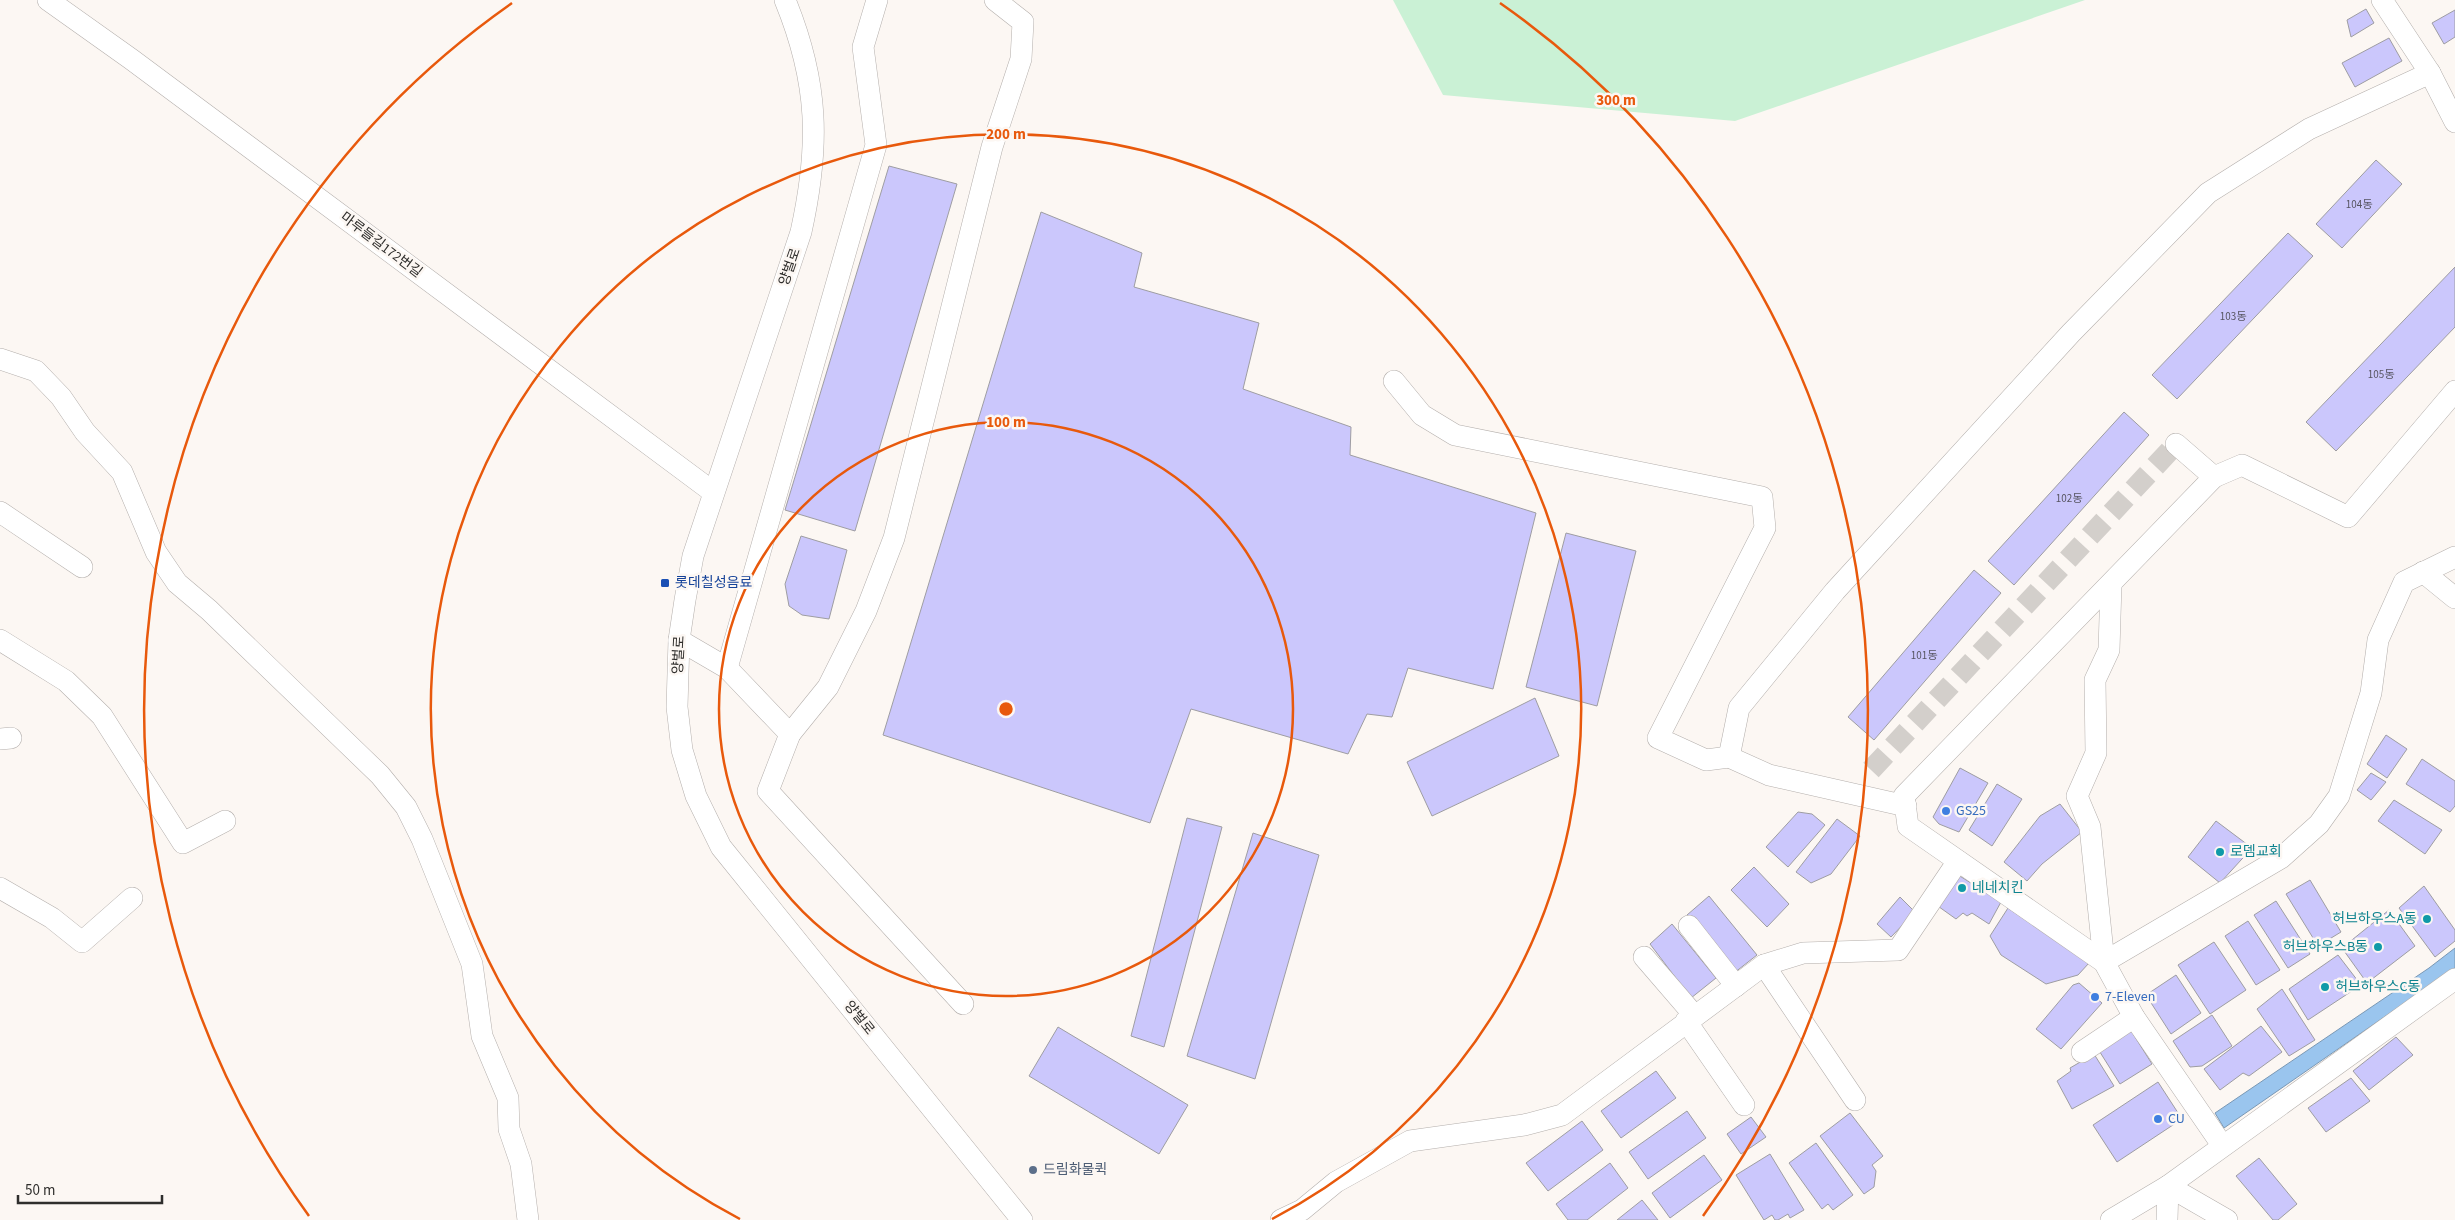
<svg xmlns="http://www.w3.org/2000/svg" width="2455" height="1220" font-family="'Source Sans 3','Noto Sans KR',sans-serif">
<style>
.green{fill:#caf1d5}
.water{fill:#9ac5ee;stroke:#7a98b4}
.building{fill:#cbc7fc;stroke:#9e9da2}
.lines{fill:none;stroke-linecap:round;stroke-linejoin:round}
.minor-tunnel{stroke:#d3cfcb;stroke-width:21;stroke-dasharray:21 11;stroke-linecap:butt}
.minor-casing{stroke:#b4afac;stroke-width:22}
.minor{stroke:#fff;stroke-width:21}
.ring{fill:none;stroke:#e8590c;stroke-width:2.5}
.transit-dot{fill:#1a4fb4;stroke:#fcf7f3;stroke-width:2}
.shop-dot{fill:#3f7fe0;stroke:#fcf7f3;stroke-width:2}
.culture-dot{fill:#0f9aa8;stroke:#fcf7f3;stroke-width:2}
.service-dot{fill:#5c6f8a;stroke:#fcf7f3;stroke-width:2}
.labels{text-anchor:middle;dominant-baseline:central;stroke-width:5;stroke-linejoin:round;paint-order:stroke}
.number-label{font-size:11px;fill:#565460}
.street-label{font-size:14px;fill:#2f2e2c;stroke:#fcf7f3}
.transit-label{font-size:14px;fill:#164399;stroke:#fcf7f3;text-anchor:start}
.shop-label{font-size:14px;fill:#366cbe;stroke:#fcf7f3;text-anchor:start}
.culture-label{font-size:14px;fill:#0d838f;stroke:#fcf7f3;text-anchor:start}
.service-label{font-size:14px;fill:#4e5e75;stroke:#fcf7f3;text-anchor:start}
.centre{fill:#e8590c;stroke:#fcf7f3;stroke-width:2.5}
.ring-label{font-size:15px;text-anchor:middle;font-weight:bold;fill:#e8590c;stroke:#fcf7f3;stroke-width:5;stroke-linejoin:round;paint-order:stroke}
</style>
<rect width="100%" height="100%" fill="#fcf7f3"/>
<path class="green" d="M 1393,0 L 2085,0 L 1735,121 L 1443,95 Z"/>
<path class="water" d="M 2455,948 L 2455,968 L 2224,1128 L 2215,1113 L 2429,968 Z"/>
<g class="building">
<path d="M 2366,9 L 2374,23 L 2351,37 L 2347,20 Z"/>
<path d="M 2455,10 L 2455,37 L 2444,44 L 2432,23 Z"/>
<path d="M 2389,38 L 2402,61 L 2355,87 L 2342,63 Z"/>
<path d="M 2376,160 L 2402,184 L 2342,248 L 2316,224 Z"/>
<path d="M 889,166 L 957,184 L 855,531 L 785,510 Z"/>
<path d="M 1041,212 L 1142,253 L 1134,287 L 1259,323 L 1243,389 L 1351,427 L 1350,455 L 1536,513 L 1493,689 L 1408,668 L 1392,717 L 1367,714 L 1348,754 L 1191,709 L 1150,823 L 883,735 Z"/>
<path d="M 2288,233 L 2313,256 L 2177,399 L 2152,375 Z"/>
<path d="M 2455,267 L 2455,327 L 2336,451 L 2306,422 Z"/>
<path d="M 2124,412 L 2149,435 L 2014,585 L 1988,561 Z"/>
<path d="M 1566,533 L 1636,551 L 1597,706 L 1526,687 Z"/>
<path d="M 801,536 L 847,550 L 829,619 L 802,615 L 789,606 L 785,584 Z"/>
<path d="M 1974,570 L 2001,593 L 1874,740 L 1848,717 Z"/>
<path d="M 1535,698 L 1559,756 L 1432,816 L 1407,762 Z"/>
<path d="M 2386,735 L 2407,749 L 2387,778 L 2367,764 Z"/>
<path d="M 2422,759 L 2455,781 L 2455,806 L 2450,812 L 2406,784 Z"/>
<path d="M 1960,768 L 1988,783 L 1959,832 L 1939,824 L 1933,817 Z"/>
<path d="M 2371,773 L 2386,782 L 2371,800 L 2357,790 Z"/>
<path d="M 1997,784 L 2022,799 L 1992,846 L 1969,830 Z"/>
<path d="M 2394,800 L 2442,830 L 2425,854 L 2378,821 Z"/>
<path d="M 2060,804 L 2082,832 L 2042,864 L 2027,881 L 2004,862 L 2040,816 Z"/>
<path d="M 1798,812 L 1812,814 L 1825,825 L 1788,867 L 1766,847 Z"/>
<path d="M 1187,818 L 1222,827 L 1164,1047 L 1131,1036 Z"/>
<path d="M 1837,819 L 1860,836 L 1831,874 L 1811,883 L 1796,872 Z"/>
<path d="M 2216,821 L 2252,848 L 2220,883 L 2188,857 Z"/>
<path d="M 1253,833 L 1319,855 L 1255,1079 L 1187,1056 Z"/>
<path d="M 1754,867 L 1789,904 L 1767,927 L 1731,890 Z"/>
<path d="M 1955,873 L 2001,902 L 1989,924 L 1972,913 L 1967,916 L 1963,913 L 1956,919 L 1935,904 Z"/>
<path d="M 2310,880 L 2341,932 L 2318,946 L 2286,894 Z"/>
<path d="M 2424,886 L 2455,930 L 2455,941 L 2435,957 L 2399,908 Z"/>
<path d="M 1709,896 L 1757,955 L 1734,973 L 1687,915 Z"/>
<path d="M 1900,897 L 1915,912 L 1891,937 L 1877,924 Z"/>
<path d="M 2276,901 L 2310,954 L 2288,968 L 2254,915 Z"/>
<path d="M 2008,908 L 2089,963 L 2078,975 L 2046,984 L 2001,955 L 1990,936 Z"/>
<path d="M 2389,910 L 2415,946 L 2367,983 L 2342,948 Z"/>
<path d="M 2248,921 L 2280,970 L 2256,985 L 2225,936 Z"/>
<path d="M 1672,924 L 1716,978 L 1691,998 L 1650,944 Z"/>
<path d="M 2214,942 L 2246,990 L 2210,1014 L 2178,965 Z"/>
<path d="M 2338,955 L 2361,985 L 2308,1020 L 2289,989 Z"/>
<path d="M 2176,975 L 2201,1013 L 2171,1034 L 2146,995 Z"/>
<path d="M 2079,983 L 2102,1003 L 2061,1049 L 2036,1029 L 2073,985 Z"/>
<path d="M 2282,989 L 2315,1040 L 2289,1056 L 2257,1009 Z"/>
<path d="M 2212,1015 L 2232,1046 L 2202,1066 L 2190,1067 L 2173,1041 Z"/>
<path d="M 2261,1026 L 2282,1052 L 2249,1076 L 2243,1073 L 2220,1090 L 2204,1069 Z"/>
<path d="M 1058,1027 L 1188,1105 L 1159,1154 L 1029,1076 Z"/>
<path d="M 2130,1029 L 2152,1064 L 2120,1084 L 2098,1049 Z"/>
<path d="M 2396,1037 L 2413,1055 L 2369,1090 L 2353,1071 Z"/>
<path d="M 2094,1054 L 2114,1086 L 2072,1109 L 2057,1081 L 2071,1071 L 2070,1068 Z"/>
<path d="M 1656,1071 L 1676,1098 L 1621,1138 L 1601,1111 Z"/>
<path d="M 2351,1078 L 2370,1101 L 2326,1132 L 2308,1108 Z"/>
<path d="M 2158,1082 L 2182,1119 L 2117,1162 L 2093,1125 Z"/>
<path d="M 1687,1111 L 1706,1138 L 1648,1179 L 1629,1152 Z"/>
<path d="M 1850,1113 L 1883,1156 L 1872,1165 L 1876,1171 L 1874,1187 L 1864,1194 L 1820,1136 Z"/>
<path d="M 1751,1117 L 1766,1137 L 1741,1154 L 1727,1134 Z"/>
<path d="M 1582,1121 L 1603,1150 L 1548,1191 L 1526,1163 Z"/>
<path d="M 1816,1143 L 1853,1195 L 1833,1210 L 1828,1204 L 1822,1209 L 1789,1163 Z"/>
<path d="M 1770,1154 L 1804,1210 L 1790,1218 L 1788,1214 L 1778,1220 L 1775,1220 L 1772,1215 L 1764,1220 L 1736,1175 Z"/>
<path d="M 1704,1155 L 1722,1180 L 1670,1218 L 1652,1193 Z"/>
<path d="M 2259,1158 L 2297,1204 L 2278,1220 L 2273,1220 L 2236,1176 Z"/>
<path d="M 1610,1163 L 1628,1188 L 1587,1220 L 1568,1220 L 1556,1204 Z"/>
<path d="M 1642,1200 L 1658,1220 L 1617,1220 Z"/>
</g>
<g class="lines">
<path class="minor-tunnel" d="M 1871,770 L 2176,444"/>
<defs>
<g id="minor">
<path d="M 48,0 L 131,59 L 713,492"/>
<path d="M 785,0 C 819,83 820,146 801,232 L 693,556 L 685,600 L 679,640 L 677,707 L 682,750 L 696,796 L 721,847 L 1022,1220"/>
<path d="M 2382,0 L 2430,73"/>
<path d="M 0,359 L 36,371 L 61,397 L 85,432 L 122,472 L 156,552 L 177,583 L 209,610 L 380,775 L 406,807 L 422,839 L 472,964 L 482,1036 L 508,1098 L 509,1129 L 521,1164 L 528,1220"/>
<path d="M 1394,381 L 1422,415 L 1455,435 L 1762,497 L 1765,528 L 1658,738 L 1706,760 L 1729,757"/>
<path d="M 2176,444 L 2214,477 L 1904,796 L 1908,826 L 2104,962 L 2134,1017 L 2222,1145"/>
<path d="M 2214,477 L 2242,465 L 2348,517 L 2455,391"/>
<path d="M 0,512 L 82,567"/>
<path d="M 2423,572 L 2455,598"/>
<path d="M 2111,584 L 2109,650 L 2095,680 L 2096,753 L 2077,796 L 2090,827 L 2104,962 L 2281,858 L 2319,824 L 2339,796 L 2371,693 L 2378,640 L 2404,582 L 2455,557"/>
<path d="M 0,640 L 66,681 L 102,716 L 183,843 L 225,821"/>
<path d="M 679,640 L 727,668 L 790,734 L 828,687 L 866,611 L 894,538 L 992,147 L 1021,59 L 1023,22 L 995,0"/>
<path d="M 727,668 L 876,145 L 863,47 L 877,0"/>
<path d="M 790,734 L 768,791 L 963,1004"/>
<path d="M 0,739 L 11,738"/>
<path d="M 1906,806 L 1769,775 L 1729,757 L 1739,708 L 1835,591 L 2071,333 L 2208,193 L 2309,129 L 2430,73 L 2455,122"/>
<path d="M 0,888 L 52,918 L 82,942 L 132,898"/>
<path d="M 1689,926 L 1736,986"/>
<path d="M 1644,957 L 1694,1015"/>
<path d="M 1764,965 L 1855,1100"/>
<path d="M 1686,1021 L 1744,1105"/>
<path d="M 2082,1052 L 2134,1017"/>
<path d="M 1281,1220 L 1302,1210 L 1336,1182 L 1410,1141 L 1524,1125 L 1562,1115 L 1764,965 L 1803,953 L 1898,950 L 1958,861"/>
<path d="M 2111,1220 L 2168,1186 L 2227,1220"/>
<path d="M 2167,1220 L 2168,1186 L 2455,979"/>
</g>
</defs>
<use href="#minor" class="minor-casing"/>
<use href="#minor" class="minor"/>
</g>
<g class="ring">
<circle cx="1006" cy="709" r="287"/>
<path d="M740 1219A575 575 0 1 1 1272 1219"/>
<path d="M309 1216A862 862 0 0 1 512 3M1500 3A862 862 0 0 1 1703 1216"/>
</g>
<rect class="transit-dot" x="660" y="578" width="10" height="10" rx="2.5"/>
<g class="shop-dot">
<circle cx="1946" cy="811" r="5"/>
<circle cx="2095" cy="997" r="5"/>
<circle cx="2158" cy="1119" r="5"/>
</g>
<g class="culture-dot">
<circle cx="2220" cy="852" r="5"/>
<circle cx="1962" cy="888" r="5"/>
<circle cx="2427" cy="919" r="5"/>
<circle cx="2378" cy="947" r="5"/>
<circle cx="2325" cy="987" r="5"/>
</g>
<circle class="service-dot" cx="1033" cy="1170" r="5"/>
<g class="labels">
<g class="number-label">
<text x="2359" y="204">104동</text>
<text x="2233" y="316">103동</text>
<text x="2381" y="374">105동</text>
<text x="2069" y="498">102동</text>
<text x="1924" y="655">101동</text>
</g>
<g class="street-label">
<text transform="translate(381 245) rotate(37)">마루들길172번길</text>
<text transform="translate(790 267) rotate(-71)">양벌로</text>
<text transform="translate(679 655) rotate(-87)">양벌로</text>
<text transform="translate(859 1018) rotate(51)">양벌로</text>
</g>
<g class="transit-label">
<text x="675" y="583">롯데칠성음료</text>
</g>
<g class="shop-label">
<text x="1956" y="811">GS25</text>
<text x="2105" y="997">7-Eleven</text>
<text x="2168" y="1119">CU</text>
</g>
<g class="culture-label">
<text x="2230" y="852">로뎀교회</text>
<text x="1972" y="888">네네치킨</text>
<text x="2417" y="919" text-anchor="end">허브하우스A동</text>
<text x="2368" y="947" text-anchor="end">허브하우스B동</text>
<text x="2335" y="987">허브하우스C동</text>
</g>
<g class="service-label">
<text x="1043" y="1170">드림화물퀵</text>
</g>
</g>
<circle cx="1006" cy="709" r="8" class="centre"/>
<g class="ring-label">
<text x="1616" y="105">300 m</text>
<text x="1006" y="139">200 m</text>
<text x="1006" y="427">100 m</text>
</g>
<path d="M18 1195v8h144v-8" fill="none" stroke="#2f2e2c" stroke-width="2.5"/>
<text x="25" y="1195" font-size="15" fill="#2f2e2c" stroke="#fcf7f3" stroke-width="4" paint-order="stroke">50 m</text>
</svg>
